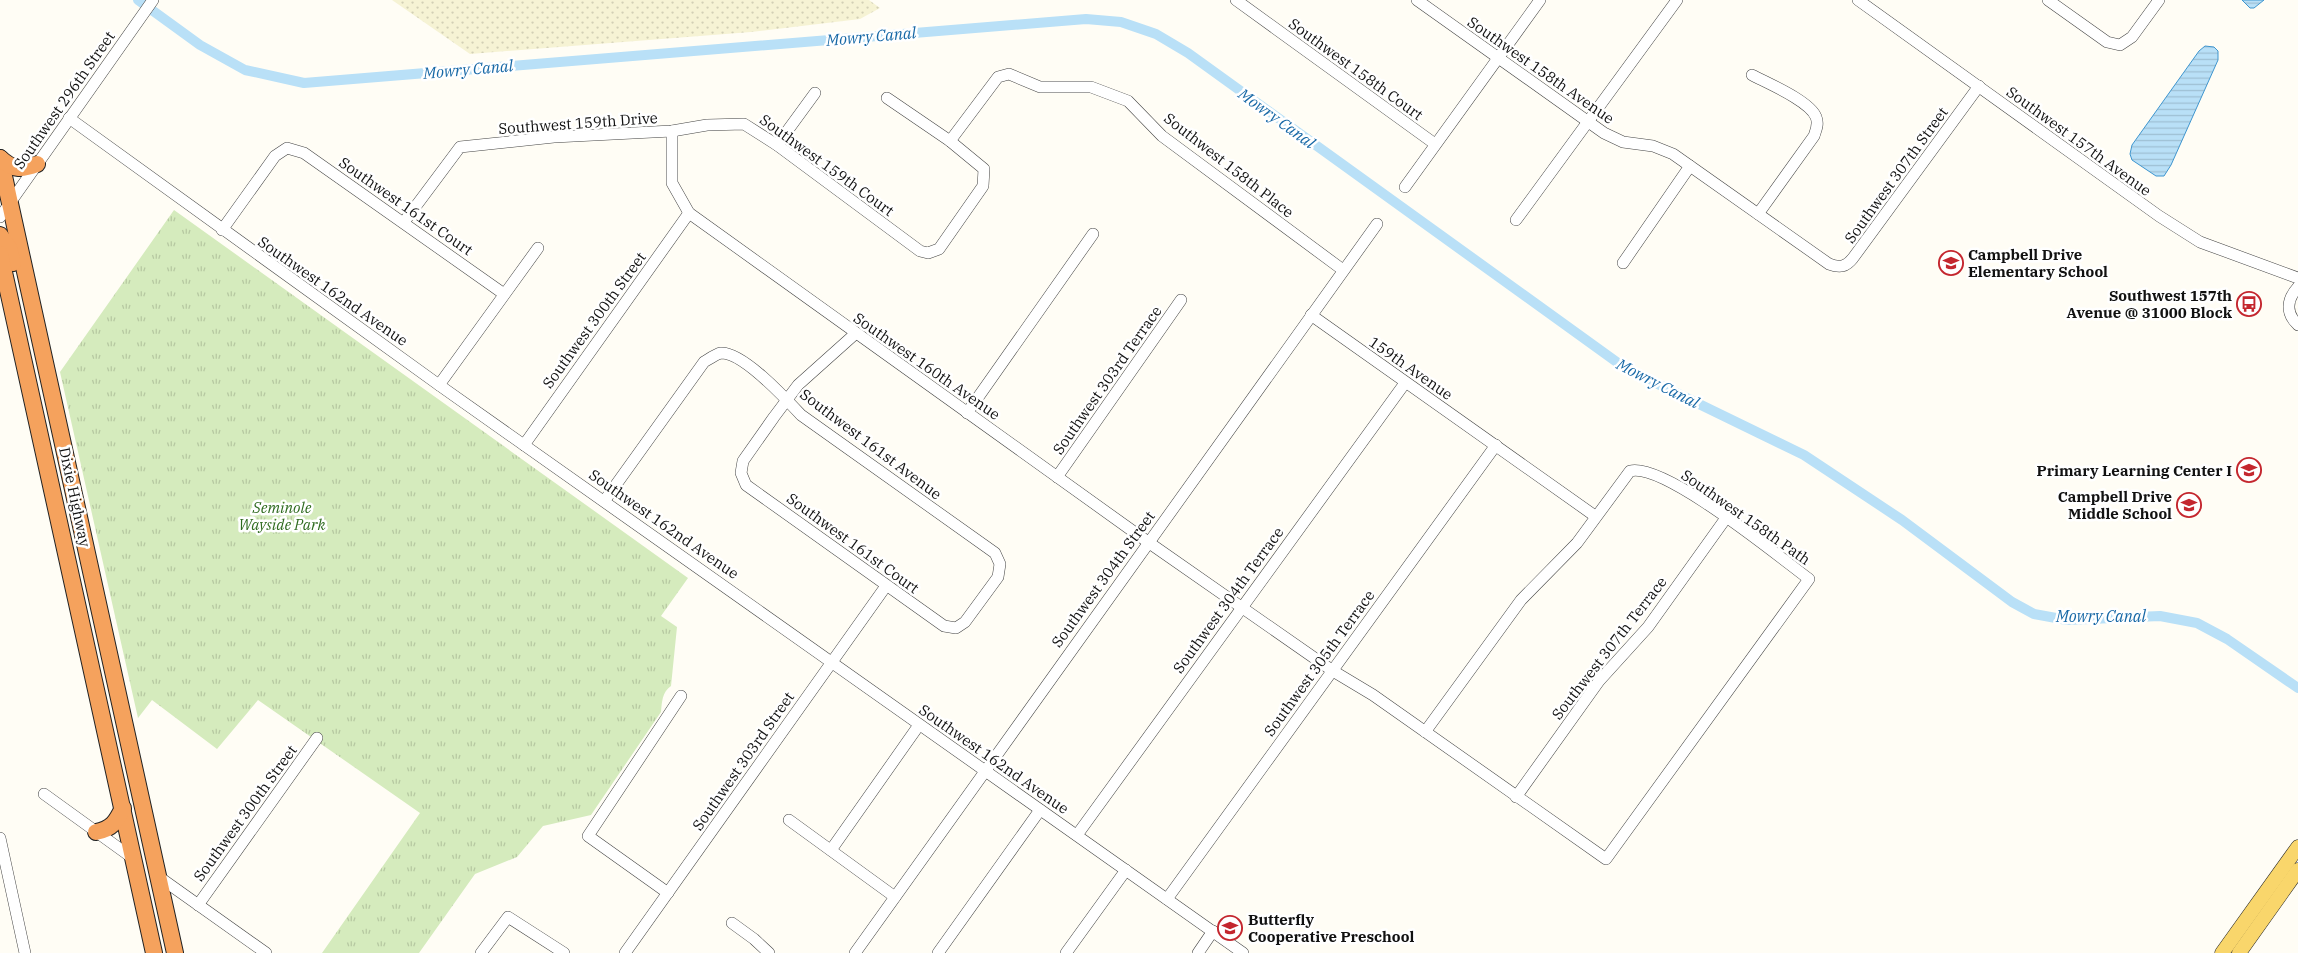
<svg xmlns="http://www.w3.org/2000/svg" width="2298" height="953" font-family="'IBM Plex Serif',serif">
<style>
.farmland{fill:url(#farmland-dots)}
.park{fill:url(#park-tufts)}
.water{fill:url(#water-rules);stroke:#3f96cf}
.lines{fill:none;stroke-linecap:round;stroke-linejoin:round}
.canal{stroke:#b9e0f7;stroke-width:10}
.minor-casing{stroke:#444;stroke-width:12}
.major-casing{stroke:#222;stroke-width:15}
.highway-casing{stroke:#222;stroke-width:18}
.minor{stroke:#fff;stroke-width:11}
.major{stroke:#f9d66b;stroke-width:14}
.highway{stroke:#f5a25d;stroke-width:16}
.labels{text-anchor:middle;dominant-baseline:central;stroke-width:5;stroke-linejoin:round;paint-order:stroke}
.street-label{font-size:15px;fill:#111;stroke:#fff}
.poi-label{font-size:15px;font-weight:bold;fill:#111;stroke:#fff;text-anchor:end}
.park-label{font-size:15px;font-style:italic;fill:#2f6b1f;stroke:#fff}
.water-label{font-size:16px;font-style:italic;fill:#1768a6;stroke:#fff}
</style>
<defs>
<pattern id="farmland-dots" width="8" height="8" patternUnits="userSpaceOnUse" patternTransform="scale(1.25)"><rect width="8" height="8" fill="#f6f3d4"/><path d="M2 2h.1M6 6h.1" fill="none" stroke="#d2cfb5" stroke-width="1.8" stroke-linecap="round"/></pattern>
<pattern id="park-tufts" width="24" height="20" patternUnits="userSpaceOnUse" patternTransform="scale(1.25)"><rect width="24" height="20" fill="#d5ebbd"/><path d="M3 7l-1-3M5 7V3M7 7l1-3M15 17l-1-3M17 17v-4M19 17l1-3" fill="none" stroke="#b6c8a1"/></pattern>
<pattern id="water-rules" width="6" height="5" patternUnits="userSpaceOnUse" patternTransform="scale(1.25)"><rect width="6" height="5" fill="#b9e0f7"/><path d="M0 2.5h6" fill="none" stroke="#9ebfd3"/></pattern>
</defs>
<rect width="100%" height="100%" fill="#fffdf5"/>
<path class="farmland" d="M 392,0 L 869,0 L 880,8 L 860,19 L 751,32 L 470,54 Z"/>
<path class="park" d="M 174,210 L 688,578 L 661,616 L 677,627 L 671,686 C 662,692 662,702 661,712 L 591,815 L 543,826 L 517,857 L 475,874 L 419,953 L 322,953 L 420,813 L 258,700 L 217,749 L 152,700 L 138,718 L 60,372 Z"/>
<g class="water">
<path d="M 2242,0 L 2264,0 L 2254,8 L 2250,8 Z"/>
<path d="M 2205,46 L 2214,47 L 2218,51 L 2218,60 L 2171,165 L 2164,176 L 2156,176 L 2132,160 L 2130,154 L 2132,145 L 2199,51 Z"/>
</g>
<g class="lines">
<path class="canal" d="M 138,0 L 200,45 L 245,70 L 304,83 L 1086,19 L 1121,22 L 1156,34 L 1188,53 L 1625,368 L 1804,455 L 1902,520 L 2012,602 L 2034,614 L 2067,620 L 2160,616 L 2197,623 L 2227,639 L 2298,688"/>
<defs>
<g id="minor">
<path d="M 1236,0 L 1435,144"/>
<path d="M 1417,0 L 1604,133 L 1623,142 L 1653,146 L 1673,154 L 1829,264 C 1840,268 1846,267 1853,258 L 1979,86"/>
<path d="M 1858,0 L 2159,216 L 2200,242 L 2298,278"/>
<path d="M 2048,0 L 2107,42 L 2120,45 L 2132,37 L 2159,0"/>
<path d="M 1752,75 C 1767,83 1810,101 1816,117 C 1819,124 1816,130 1814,136 L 1758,214"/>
<path d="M 69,118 L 439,385 L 1243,953"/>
<path d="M 672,131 L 672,183 L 689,213 L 1148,542 L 1333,671 L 1373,695 L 1606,859 L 1809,579 C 1778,556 1664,462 1630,471 L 1577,543 L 1521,600 L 1425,732"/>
<path d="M 950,141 L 998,77 L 1009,74 L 1040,87 L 1091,87 L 1128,101 L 1162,136 L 1343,270"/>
<path d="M 777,145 L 815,93"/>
<path d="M 1405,187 L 1540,0"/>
<path d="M 0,217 L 153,0"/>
<path d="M 1516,220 L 1677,0"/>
<path d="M 404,222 L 460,147 L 554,137 L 672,131 L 707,125 L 744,124 L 777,145 L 920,251 L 928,253 L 939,249 L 983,186 L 984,169 L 950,141 L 887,98"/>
<path d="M 222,230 L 275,156 L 287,148 L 304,153 L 504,294"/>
<path d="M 1623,263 L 1690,166"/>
<path d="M 2298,287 C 2287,299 2285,313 2298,325"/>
<path d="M 1311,315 L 1595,516"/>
<path d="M 439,385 L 538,248"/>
<path d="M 967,413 L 1093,234"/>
<path d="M 524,445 L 689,213"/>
<path d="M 1057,477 L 1181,300"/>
<path d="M 605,500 L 704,362 C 709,359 716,354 721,353 C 743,352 786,399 801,415 L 995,553 L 1000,564 L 998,577 L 965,622 L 956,628 L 944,626 L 746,485 L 741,473 L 743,461 L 774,417 L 798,385 L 855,334"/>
<path d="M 44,794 L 134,859"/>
<path d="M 1516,797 L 1599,681 L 1648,627 L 1726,518"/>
<path d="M 789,820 L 895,897"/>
<path d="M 1077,835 L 1405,383"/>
<path d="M 0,838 L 25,953"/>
<path d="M 831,850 L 919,725"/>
<path d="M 159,877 L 266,953"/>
<path d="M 668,893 L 588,836 L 681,696"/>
<path d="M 1167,899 L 1496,445"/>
<path d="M 198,905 L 317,738"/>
<path d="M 732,923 L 754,939 L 769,953"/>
<path d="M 481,953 L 508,917 L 564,953"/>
<path d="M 625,953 L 886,586"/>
<path d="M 855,953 L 1377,224"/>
<path d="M 938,953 L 1040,810"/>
<path d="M 1066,953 L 1126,870"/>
<path d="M 1198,953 L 1213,931"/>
</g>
<g id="major">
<path d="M 2222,953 L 2298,847"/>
<path d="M 2239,953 L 2298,870"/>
</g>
<g id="highway">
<path d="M 0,158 L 175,953"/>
<path d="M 0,158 C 13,170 21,170 37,164"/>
<path d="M 0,235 L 9,248 L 13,263"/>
<path d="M 0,254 L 154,953"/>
<path d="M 96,832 C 112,829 116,822 123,808"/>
</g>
</defs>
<use href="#minor" class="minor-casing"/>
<use href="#major" class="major-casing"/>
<use href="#highway" class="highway-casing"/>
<use href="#minor" class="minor"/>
<use href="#major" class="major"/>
<use href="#highway" class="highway"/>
</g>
<defs>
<symbol id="school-ring" viewBox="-11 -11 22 22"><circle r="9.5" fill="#fff" stroke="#c4262e" stroke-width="1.5"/><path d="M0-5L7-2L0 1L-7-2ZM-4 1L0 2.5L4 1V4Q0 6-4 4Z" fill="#c4262e"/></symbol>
<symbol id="bus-ring" viewBox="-11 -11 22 22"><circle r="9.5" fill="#fff" stroke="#c4262e" stroke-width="1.5"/><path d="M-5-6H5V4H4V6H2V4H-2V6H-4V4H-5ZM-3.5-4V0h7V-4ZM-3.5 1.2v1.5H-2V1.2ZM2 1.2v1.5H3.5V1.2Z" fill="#c4262e"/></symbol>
</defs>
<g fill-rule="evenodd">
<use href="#school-ring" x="1937" y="249" width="28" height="28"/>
<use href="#bus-ring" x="2235" y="290" width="28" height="28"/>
<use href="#school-ring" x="2235" y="456" width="28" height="28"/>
<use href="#school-ring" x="2175" y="491" width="28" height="28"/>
<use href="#school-ring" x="1216" y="914" width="28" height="28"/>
</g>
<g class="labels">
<g class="street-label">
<text transform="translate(1356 69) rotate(36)">Southwest 158th Court</text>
<text transform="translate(1541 70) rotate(35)">Southwest 158th Avenue</text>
<text transform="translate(64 100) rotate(-55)">Southwest 296th Street</text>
<text transform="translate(578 123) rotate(-4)">Southwest 159th Drive</text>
<text transform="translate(2079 141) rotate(36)">Southwest 157th Avenue</text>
<text transform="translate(827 165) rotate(36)">Southwest 159th Court</text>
<text transform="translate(1229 165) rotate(38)">Southwest 158th Place</text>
<text transform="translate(1896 175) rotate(-54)">Southwest 307th Street</text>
<text transform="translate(406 206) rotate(35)">Southwest 161st Court</text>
<text transform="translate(333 291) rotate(35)">Southwest 162nd Avenue</text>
<text transform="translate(594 320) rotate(-54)">Southwest 300th Street</text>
<text transform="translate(927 366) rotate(35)">Southwest 160th Avenue</text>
<text transform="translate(1411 368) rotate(35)">159th Avenue</text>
<text transform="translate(1107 380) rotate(-55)">Southwest 303rd Terrace</text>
<text transform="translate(871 444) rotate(37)">Southwest 161st Avenue</text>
<text transform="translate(75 497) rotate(78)">Dixie Highway</text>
<text transform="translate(1746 517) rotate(35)">Southwest 158th Path</text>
<text transform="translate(664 524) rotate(35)">Southwest 162nd Avenue</text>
<text transform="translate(853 543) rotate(36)">Southwest 161st Court</text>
<text transform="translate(1103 579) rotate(-54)">Southwest 304th Street</text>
<text transform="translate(1228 600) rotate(-54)">Southwest 304th Terrace</text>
<text transform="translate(1609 648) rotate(-52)">Southwest 307th Terrace</text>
<text transform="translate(1319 663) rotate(-54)">Southwest 305th Terrace</text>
<text transform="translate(994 759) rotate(35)">Southwest 162nd Avenue</text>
<text transform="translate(743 761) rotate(-55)">Southwest 303rd Street</text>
<text transform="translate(245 813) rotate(-54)">Southwest 300th Street</text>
</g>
<g class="poi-label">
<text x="1968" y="254" text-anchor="start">Campbell Drive<tspan x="1968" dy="17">Elementary School</tspan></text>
<text x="2232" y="295">Southwest 157th<tspan x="2232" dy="17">Avenue @ 31000 Block</tspan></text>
<text x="2232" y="470">Primary Learning Center I</text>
<text x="2172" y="496">Campbell Drive<tspan x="2172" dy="17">Middle School</tspan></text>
<text x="1248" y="919" text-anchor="start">Butterfly<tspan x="1248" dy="17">Cooperative Preschool</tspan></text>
</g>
<g class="park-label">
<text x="282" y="507">Seminole<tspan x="282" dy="17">Wayside Park</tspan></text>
</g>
<g class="water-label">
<text transform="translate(871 36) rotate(-5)">Mowry Canal</text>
<text transform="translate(468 69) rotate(-5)">Mowry Canal</text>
<text transform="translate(1277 118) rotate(36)">Mowry Canal</text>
<text transform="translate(1658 383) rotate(27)">Mowry Canal</text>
<text x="2101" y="616">Mowry Canal</text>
</g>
</g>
</svg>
